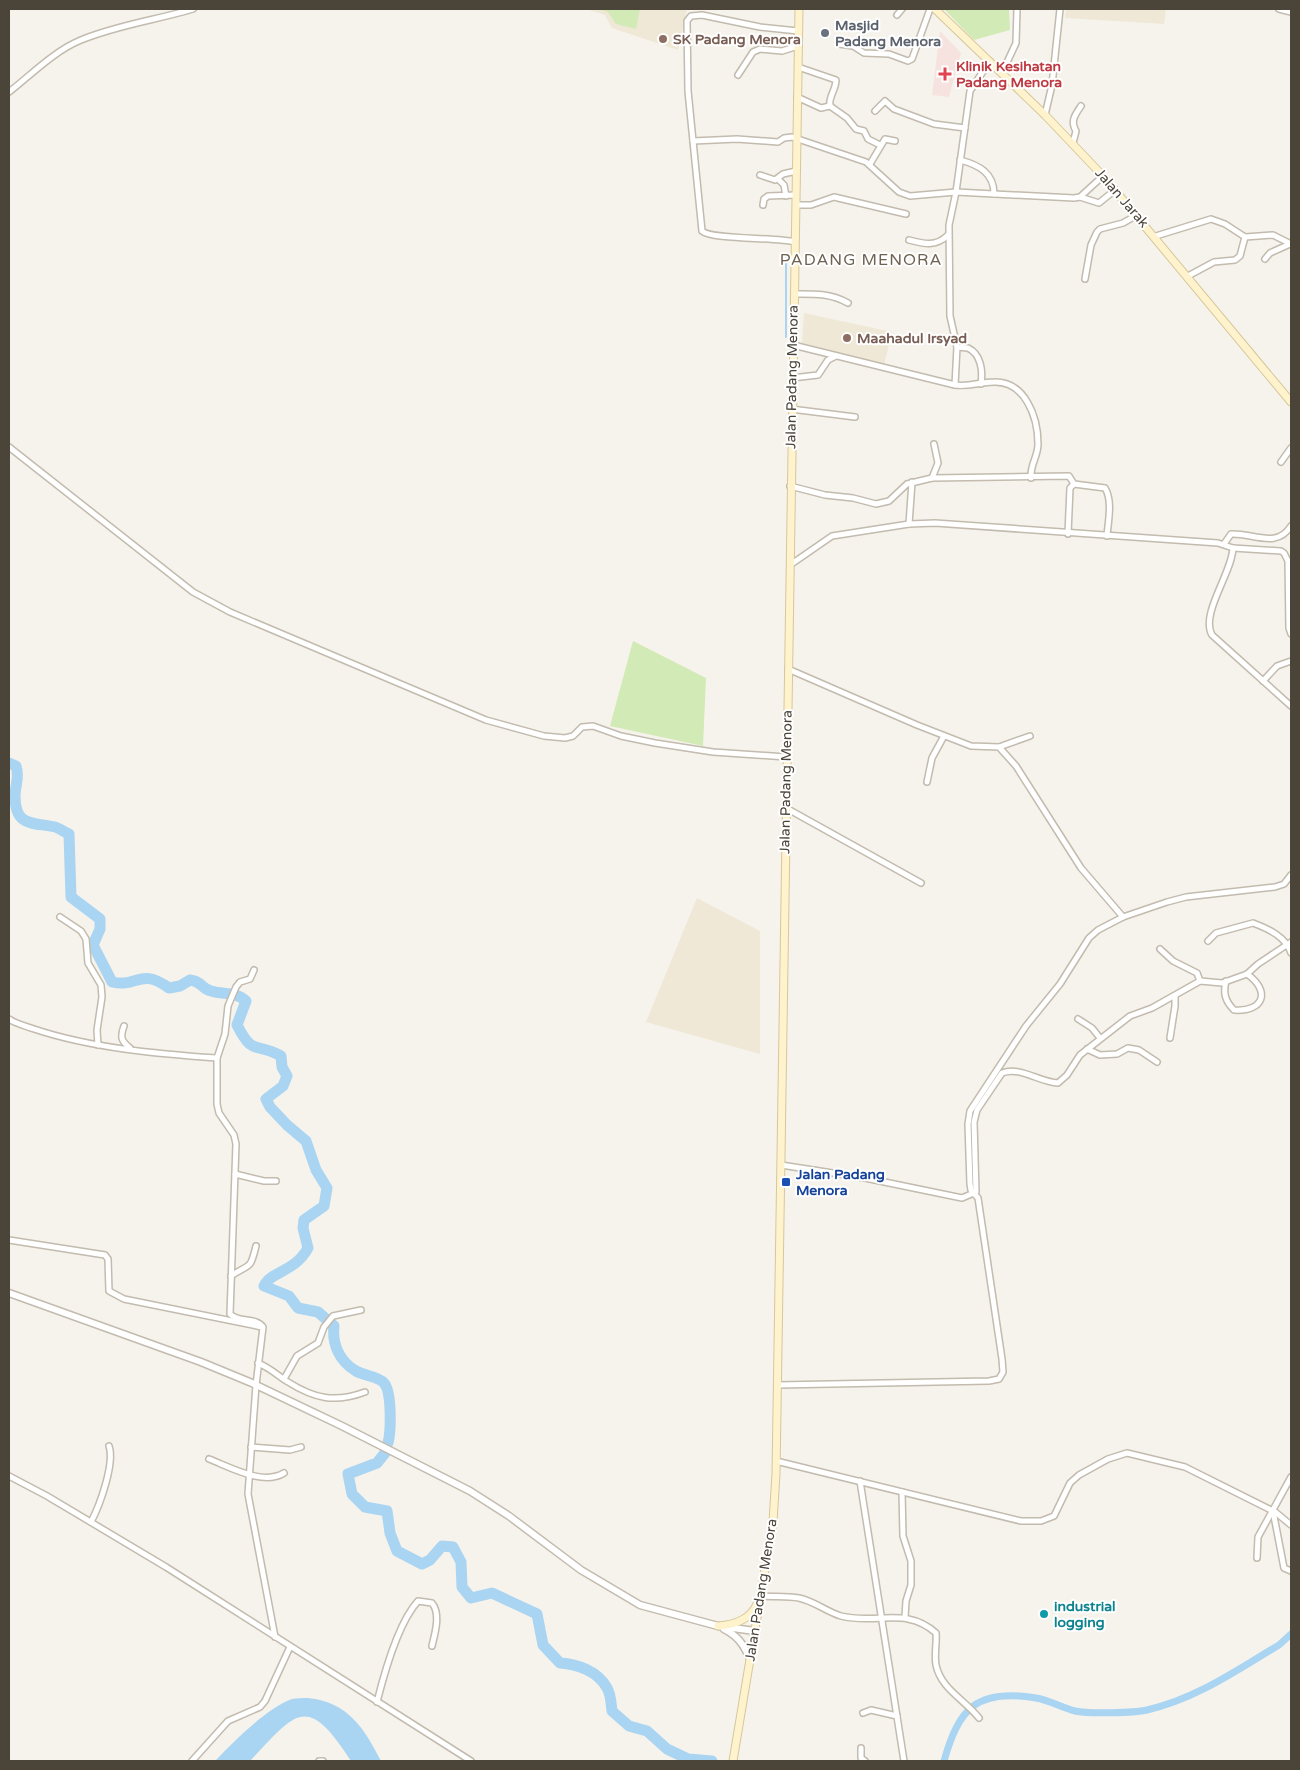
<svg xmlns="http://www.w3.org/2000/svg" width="1300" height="1770" font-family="'Varela Round',sans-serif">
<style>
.education{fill:#efe8d6}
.medical{fill:#f6e3e0}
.green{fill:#d2eab5}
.water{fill:#a9d4f2}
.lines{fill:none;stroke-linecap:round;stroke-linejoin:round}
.stream{stroke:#a9d4f2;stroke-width:2}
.canal{stroke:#a9d4f2;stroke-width:7}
.river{stroke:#a9d4f2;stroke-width:11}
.minor-casing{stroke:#c2bbae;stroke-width:8}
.tertiary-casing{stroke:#c2bbae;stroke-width:9}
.secondary-casing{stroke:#d6c79b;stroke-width:9}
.minor{stroke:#fff;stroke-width:5}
.tertiary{stroke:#fff;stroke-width:6}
.secondary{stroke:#fff3cd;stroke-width:7}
.worship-dot{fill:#6b7280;stroke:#fff;stroke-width:2}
.education-dot{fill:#8d6e63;stroke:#fff;stroke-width:2}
.health-dot{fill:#e0444e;stroke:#fff;stroke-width:2}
.transit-dot{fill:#1a4fb4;stroke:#fff;stroke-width:2}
.culture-dot{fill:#0f9aa8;stroke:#fff;stroke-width:2}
.labels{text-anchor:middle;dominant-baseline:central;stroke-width:4;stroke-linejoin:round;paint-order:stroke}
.worship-label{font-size:14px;font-weight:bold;fill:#5b616d;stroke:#fff;text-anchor:start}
.education-label{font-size:14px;font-weight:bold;fill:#785e54;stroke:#fff;text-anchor:start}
.health-label{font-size:14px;font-weight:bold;fill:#be3a42;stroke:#fff;text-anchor:start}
.street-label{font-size:14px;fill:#4b4439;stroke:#fff}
.transit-label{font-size:14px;font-weight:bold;fill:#164399;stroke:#fff;text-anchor:start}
.culture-label{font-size:14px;font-weight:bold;fill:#0d838f;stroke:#fff;text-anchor:start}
.quarter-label{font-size:16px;letter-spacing:1px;fill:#6e6250;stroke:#fff}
</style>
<rect width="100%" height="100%" fill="#f6f3ec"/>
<g class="education">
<path d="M 586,9 L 687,9 L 678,50 L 612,28 L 605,15 Z"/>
<path d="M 1066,9 L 1166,9 L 1164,24 L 1065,18 Z"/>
<path d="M 804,313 L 892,332 L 884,365 L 802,343 Z"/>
<path d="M 697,898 L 760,931 L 760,1054 L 646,1022 Z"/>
</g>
<path class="medical" d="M 940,31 L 961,53 L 949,97 L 932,95 Z"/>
<g class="green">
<path d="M 599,9 L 640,9 L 636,29 L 616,24 L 608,12 Z"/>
<path d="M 944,9 L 1009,9 L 1010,30 L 974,40 Z"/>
<path d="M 633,641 L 706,678 L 703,746 L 610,726 Z"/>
</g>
<path class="water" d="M 308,1698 C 348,1702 364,1728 381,1761 L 351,1761 C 307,1693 297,1711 250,1761 L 215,1761 C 233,1742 267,1708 292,1699 C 297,1698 303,1698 308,1698 Z"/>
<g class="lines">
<path class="stream" d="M 786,337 L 786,257"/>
<path class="canal" d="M 944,1761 C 959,1708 977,1688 1036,1698 C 1049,1700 1062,1708 1075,1711 C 1088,1714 1134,1713 1147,1710 C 1196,1699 1237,1670 1279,1645 L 1291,1634"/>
<g class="river">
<path d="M 9,763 L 16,766 C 20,778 15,784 15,796 C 15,828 34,822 55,827 C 59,828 64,832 69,834 L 71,897 L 100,919 L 100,929 L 93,945 L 112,982 C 138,988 140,967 169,988 L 180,986 L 190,980 C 202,981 200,988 211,991 C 224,995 235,991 246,1001 L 237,1025 C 254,1058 255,1041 281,1056 L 282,1067 L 287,1076 L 283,1086 L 266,1099 L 270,1107 L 287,1125 L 306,1141 L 316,1170 L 327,1188 L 324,1206 L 304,1220 L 303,1228 L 308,1248 C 295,1272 271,1271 264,1286 L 289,1296 L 298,1308 L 318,1312 L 334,1326 C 332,1344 339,1361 356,1371 C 364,1376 378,1376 384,1383 C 392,1392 391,1431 388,1443"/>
<path d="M 385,1453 L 377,1463 L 348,1474 L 352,1494 L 365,1507 L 387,1511 L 390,1533 L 397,1551 L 422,1564 L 430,1560 L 442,1546 L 453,1547 L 461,1562 L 462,1587 L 471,1598 L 492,1593 L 537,1614 L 543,1645 L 560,1663 C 577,1664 598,1671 607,1688 C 611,1694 611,1704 612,1711 L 629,1726 L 647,1731 L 667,1749 L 688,1759 L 712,1761"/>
</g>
<defs>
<g id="minor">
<path d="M 1279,9 L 1291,12"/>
<path d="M 897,15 L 902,9"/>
<path d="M 839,44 L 853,46 L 864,53 L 889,54 L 908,61 L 912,59 L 930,9"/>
<path d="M 798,67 L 836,80 C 836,90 828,97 830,106"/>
<path d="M 1002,73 L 1016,43 L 1017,9"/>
<path d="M 738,75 L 753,52 L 760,49 L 782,51 L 798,46"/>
<path d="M 9,92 C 31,75 54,51 81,40 C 117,25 156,20 193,9"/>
<path d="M 797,97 L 821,108 L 830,106"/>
<path d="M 830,106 L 847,118 L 856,129 L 864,131 L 868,139 L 880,145"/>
<path d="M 875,111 L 885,101 L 894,109 L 934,124 L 965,128"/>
<path d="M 1045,115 L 1052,85 L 1060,9"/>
<path d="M 693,141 L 737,139 L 778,142 L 784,138 L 792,137 L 866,162 L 899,192 L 910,196 L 956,192 L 1074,198 L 1080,197 L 1103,176"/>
<path d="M 1073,143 L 1076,131 C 1070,121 1075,115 1081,106"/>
<path d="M 960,160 C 979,165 994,173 994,194"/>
<path d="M 870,164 L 885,139 L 895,141"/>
<path d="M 760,175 L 775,180 L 783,174 L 796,171"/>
<path d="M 778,179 L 784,185 L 786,196"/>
<path d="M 1080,197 L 1099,203 L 1115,190"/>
<path d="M 763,205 L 764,199 L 768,196 L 796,195"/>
<path d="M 796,205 L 811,205 L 834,197 L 906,214"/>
<path d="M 1156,236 L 1211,219 L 1225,224 L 1245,237 L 1273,235 L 1291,244"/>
<path d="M 909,240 C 924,244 936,247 948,235"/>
<path d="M 795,242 C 775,237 712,240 702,231 L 688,91 L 687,21 L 691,16 L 702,15 L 760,27 L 798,31"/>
<path d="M 1265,259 L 1270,253 L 1290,244"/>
<path d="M 1188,276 L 1214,262 L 1235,260 L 1240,256 L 1245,237"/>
<path d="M 1085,279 L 1091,245 L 1097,232 L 1100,229 L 1123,223 L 1137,215"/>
<path d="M 794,294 C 814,294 830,293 848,303"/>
<path d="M 793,345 L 955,385 C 969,387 980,382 994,382 C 1025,381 1038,417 1038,444 C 1038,457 1030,464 1031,478"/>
<path d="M 957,347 L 968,348 C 981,354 983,371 981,384"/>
<path d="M 792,378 L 818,375 L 828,360 L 836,356"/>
<path d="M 955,385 L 957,347 L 950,316 L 949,225 L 956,192 L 970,91 L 990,61"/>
<path d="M 791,409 L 855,417"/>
<path d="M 9,447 L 193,592 L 230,612 L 486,720 L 544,736 L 565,738 L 573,736 L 582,727 L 593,726 L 621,736 L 655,743 L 713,752 L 786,757"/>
<path d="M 1281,462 L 1291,448"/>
<path d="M 932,478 L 938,463 L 934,444"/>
<path d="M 790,486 L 825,495 L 853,498 L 876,504 L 889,501 L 907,484 L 932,478 L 1069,476 L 1074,484 L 1105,488 C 1113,501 1108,522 1107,536"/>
<path d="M 909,524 L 912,482"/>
<path d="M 1068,534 L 1070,488 L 1074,484"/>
<path d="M 1224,544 L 1231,534 C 1253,533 1277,549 1291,526"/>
<path d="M 1233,548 C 1232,573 1200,614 1212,635 L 1291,706"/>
<path d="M 790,565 L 832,536 L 909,524 L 935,523 L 1218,543 L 1233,548 L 1281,551 L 1284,553 L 1288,561 L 1289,628 L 1291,634"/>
<path d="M 788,669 L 917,725 L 971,746 L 999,747 L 1016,766 L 1081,868 L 1123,917"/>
<path d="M 1263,681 L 1277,666 L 1291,661"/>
<path d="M 999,747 L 1030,736"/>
<path d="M 927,782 L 932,758 L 944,736"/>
<path d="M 786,808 L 921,883"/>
<path d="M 60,917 L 81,931 L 86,939 L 88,963 L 101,985 L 102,997 L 97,1030 L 98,1045"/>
<path d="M 1208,941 L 1216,933 L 1253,923 C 1269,929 1286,937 1291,953"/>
<path d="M 1160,949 L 1173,961 L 1197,973 L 1200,981"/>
<path d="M 254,970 L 250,979 L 240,982 L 236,987 L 228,1006 L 225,1034 L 217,1058 L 217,1104 L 219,1113 L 234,1135 L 236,1144 L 230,1314 C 239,1323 256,1317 263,1327 L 256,1385 L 248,1494 L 275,1637"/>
<path d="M 1226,981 C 1223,993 1225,1001 1234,1010 C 1264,1012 1271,991 1247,974"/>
<path d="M 9,1019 C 16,1024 26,1026 34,1029 C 91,1048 158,1054 217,1058"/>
<path d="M 1078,1019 L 1092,1028 L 1100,1038"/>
<path d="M 124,1026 C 120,1037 121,1041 130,1048"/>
<path d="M 1170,1038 L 1175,1006 L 1175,996"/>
<path d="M 1087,1049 L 1100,1055 L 1117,1054 L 1128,1048 L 1139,1050 L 1157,1062"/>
<path d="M 781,1165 L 865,1178 L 962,1198 L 976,1192 L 974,1122 L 977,1110 L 1002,1073 C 1020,1066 1039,1082 1058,1083 L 1067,1075 L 1080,1055 L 1130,1016 L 1152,1008 L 1200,981 L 1222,983 L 1247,974 L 1258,964 L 1291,942"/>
<path d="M 235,1174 L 264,1181 L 276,1181"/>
<path d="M 9,1240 L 105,1255 L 108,1259 L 109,1291 L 124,1299 L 262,1327"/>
<path d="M 231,1276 C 250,1263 250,1271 256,1246"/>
<path d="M 258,1363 C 270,1368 277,1375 288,1382 C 315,1399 335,1403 365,1392"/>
<path d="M 284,1379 L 297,1356 L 318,1343 L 324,1327 L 333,1316 L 361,1310"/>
<path d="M 778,1385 L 989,1381 L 999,1379 L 1003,1372 L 1002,1359 L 978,1198 L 971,1190 L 970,1184 L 968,1124 L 970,1111 L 1026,1026 L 1060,984 L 1089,938 L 1098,930 L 1123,917 L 1167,902 L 1186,897 L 1275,887 L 1284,884 L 1291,875"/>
<path d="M 251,1447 L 290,1450 L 301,1447"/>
<path d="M 209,1459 C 230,1467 263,1486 284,1473"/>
<path d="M 776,1461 L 1021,1521 L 1041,1521 L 1054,1516 L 1070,1483 L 1079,1475 L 1108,1459 L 1127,1453 L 1185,1467 L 1273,1511 L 1284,1568 L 1291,1571"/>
<path d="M 9,1476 L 47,1496 L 166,1567 L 471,1761"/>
<path d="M 860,1481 L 904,1761"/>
<path d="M 902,1492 L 903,1536 L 911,1561 L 911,1585 L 906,1601 L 905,1617"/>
<path d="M 1274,1511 L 1291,1525"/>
<path d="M 91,1522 C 100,1505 115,1463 109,1446"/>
<path d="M 1257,1558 L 1258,1537 L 1291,1477"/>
<path d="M 761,1596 C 773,1597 787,1596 799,1598 C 814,1601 827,1612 841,1616 C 876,1625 906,1606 936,1633 C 937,1643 934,1655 936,1665 C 941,1689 964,1699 979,1718"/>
<path d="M 377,1702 C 384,1674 399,1622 418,1601 L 432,1603 C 441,1614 435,1633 432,1646"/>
<path d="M 863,1713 L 871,1710 L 897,1716"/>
<path d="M 861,1748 L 861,1758 L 865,1761"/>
<path d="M 192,1761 L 228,1721 L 260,1707 L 265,1701 L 290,1647"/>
<path d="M 319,1761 L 323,1761"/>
</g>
<g id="tertiary">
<path d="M 9,1293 L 201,1362 L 252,1383 L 342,1426 L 470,1491 L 509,1516 L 581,1570 L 640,1605 L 718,1626 L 755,1631"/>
<path d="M 724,1629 C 738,1636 744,1645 750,1659"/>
</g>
<g id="secondary">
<path d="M 935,9 L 1045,115 L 1103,176 L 1291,402"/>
<path d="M 718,1626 C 733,1625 750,1620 757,1604"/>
<path d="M 733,1761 L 773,1522 L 776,1474 L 799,9"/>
</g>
</defs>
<use href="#minor" class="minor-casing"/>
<use href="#tertiary" class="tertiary-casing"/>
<use href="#secondary" class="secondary-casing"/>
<use href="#minor" class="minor"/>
<use href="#tertiary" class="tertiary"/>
<use href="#secondary" class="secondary"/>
</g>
<circle class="worship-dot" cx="825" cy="33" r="5"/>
<g class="education-dot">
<circle cx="663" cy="39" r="5"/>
<circle cx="847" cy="338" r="5"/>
</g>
<path class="health-dot" d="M942.5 66.5h5v5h5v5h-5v5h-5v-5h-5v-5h5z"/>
<rect class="transit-dot" x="781" y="1177" width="10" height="10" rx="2.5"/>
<circle class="culture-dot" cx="1044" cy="1614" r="5"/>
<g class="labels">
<g class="worship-label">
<text x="835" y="25">Masjid<tspan x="835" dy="16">Padang Menora</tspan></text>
</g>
<g class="education-label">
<text x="673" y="39">SK Padang Menora</text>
<text x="857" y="338">Maahadul Irsyad</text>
</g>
<g class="health-label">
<text x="956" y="66">Klinik Kesihatan<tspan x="956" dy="16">Padang Menora</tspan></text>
</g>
<g class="street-label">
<text transform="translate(1122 198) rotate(49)">Jalan Jarak</text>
<text transform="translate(792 377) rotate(-89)">Jalan Padang Menora</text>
<text transform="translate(786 782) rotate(-89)">Jalan Padang Menora</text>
<text transform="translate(761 1590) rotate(-81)">Jalan Padang Menora</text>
</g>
<g class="transit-label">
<text x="796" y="1174">Jalan Padang<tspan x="796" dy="16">Menora</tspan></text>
</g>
<g class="culture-label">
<text x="1054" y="1606">industrial<tspan x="1054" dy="16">logging</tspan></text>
</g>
<g class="quarter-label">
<text x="861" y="260">PADANG MENORA</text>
</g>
</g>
<rect width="1300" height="1770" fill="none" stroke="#4b4439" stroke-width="20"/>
</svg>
